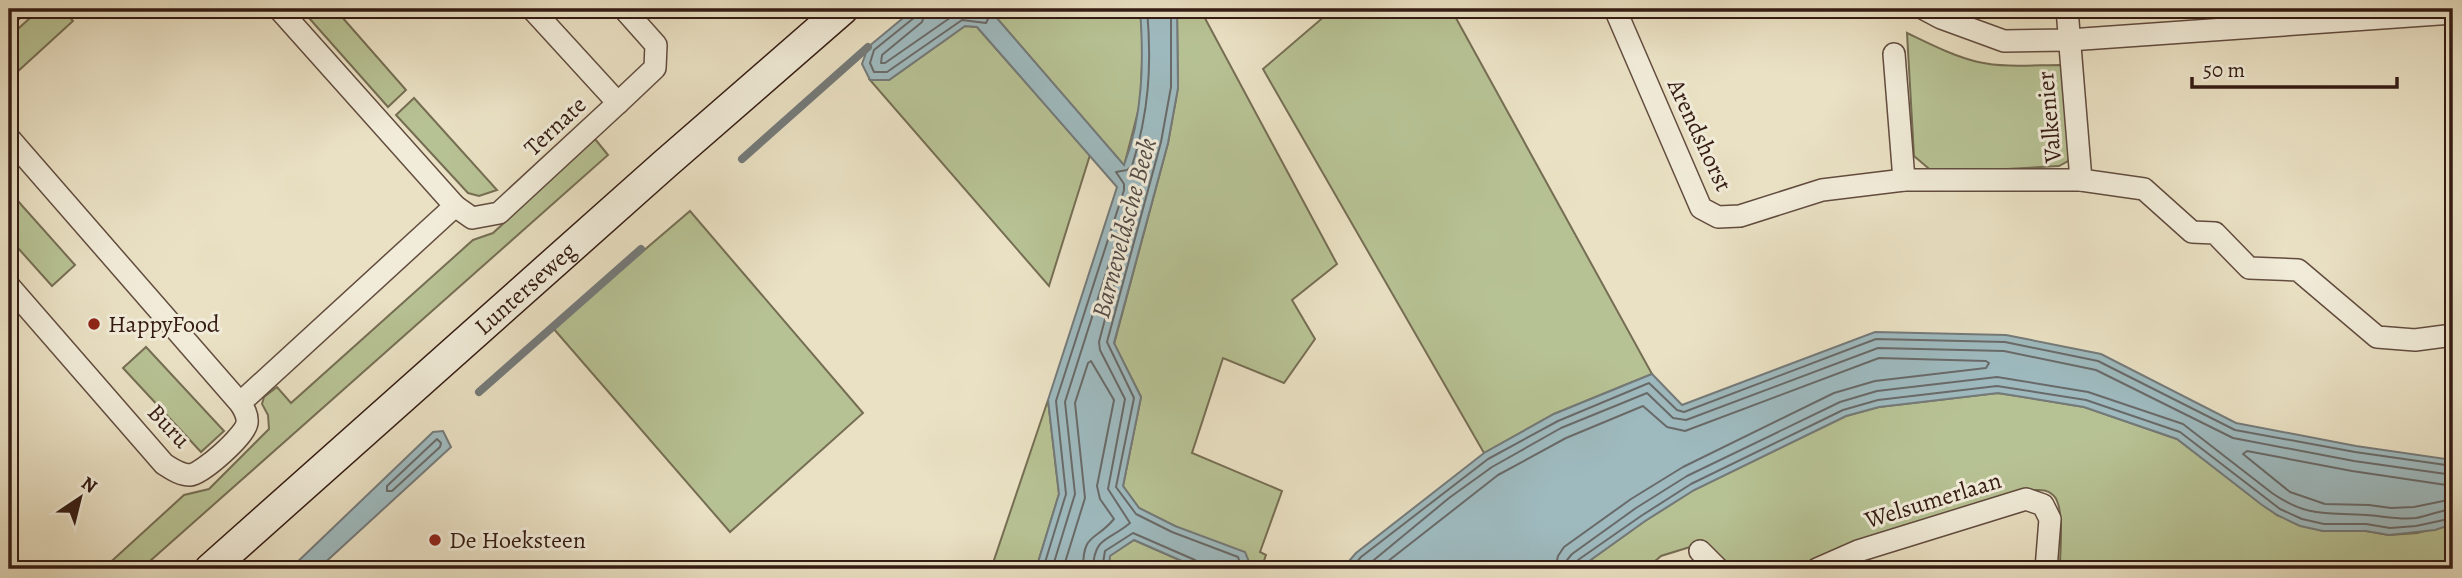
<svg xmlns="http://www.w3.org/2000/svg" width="2462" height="578" font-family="Alegreya,serif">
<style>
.green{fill:#b7c294;stroke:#766e54;stroke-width:2}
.water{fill:#9ebabf;stroke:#747a7a;stroke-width:2}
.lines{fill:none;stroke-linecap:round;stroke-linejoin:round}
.shore{stroke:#696a69;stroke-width:2}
.stream{stroke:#747a7a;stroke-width:8}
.minor-casing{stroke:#624c3f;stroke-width:24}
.secondary-casing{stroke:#341b13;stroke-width:33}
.minor{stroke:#f1ecd9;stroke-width:21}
.secondary{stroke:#f1ecd9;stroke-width:30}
.poi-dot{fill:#8f2418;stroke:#f1ecd9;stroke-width:2.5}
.labels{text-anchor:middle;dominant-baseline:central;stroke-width:6;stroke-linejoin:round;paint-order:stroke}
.street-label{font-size:24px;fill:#341b13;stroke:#f1ecd9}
.poi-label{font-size:24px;fill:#341b13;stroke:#f1ecd9;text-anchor:start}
.water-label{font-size:26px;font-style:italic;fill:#544b47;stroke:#f1ecd9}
</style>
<rect width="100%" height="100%" fill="#eae1c4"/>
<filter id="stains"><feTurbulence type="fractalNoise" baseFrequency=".00286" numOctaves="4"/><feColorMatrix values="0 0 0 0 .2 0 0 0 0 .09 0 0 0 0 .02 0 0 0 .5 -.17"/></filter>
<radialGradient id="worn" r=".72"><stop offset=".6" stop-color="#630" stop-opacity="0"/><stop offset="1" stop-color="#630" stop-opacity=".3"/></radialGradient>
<g class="green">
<path d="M 40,9 L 62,9 L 73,21 L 16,73 L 9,65 L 9,37 Z"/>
<path d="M 301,9 L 335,9 L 406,90 L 388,107 Z"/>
<path d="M 989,9 L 1140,9 L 1143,44 L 1140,104 L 1124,166 Z"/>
<path d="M 1177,9 L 1200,9 L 1337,264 L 1292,300 L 1315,339 L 1284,383 L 1223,358 L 1192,453 L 1282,491 L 1260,552 L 1266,555 L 1261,569 L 1248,569 L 1250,564 L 1139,508 L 1123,486 L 1141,397 L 1114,344 L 1168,143 L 1178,88 Z"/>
<path d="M 1333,9 L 1451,9 L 1652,374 L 1554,414 L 1484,453 L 1263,69 Z"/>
<path d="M 965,26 L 977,27 L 1090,155 L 1049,286 L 870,80 L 889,80 Z"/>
<path d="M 1907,33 C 1930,44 1953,56 1978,62 C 2005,68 2034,65 2061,65 L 2071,154 L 2068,161 L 2059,166 L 1934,173 L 1914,156 Z"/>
<path d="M 414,98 L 497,190 L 479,196 L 468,193 L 396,115 Z"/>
<path d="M 595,139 L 608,155 L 141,569 L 103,569 L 184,495 L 209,489 L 269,429 L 268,415 L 262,404 L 264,397 L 277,387 L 291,403 L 473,240 L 493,233 Z"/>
<path d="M 9,191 L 75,265 L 52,286 L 9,238 Z"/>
<path d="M 690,211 L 863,413 L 730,532 L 553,328 Z"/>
<path d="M 146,347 L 224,431 L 201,452 L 123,368 Z"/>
<path d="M 1998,393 L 2084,407 L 2177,439 L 2277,515 L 2323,531 L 2366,531 L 2389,535 L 2417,533 L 2453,524 L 2453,569 L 2101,569 L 2060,565 C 2060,549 2065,505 2053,495 C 2047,489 2040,490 2032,490 L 1861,540 L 1801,569 L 1729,569 L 1703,543 L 1661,556 L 1646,569 L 1578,569 L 1645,521 L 1694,490 L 1846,416 L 1879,407 Z"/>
<path d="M 1048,400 L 1059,494 L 1036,569 L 991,569 Z"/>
<path d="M 1134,540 L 1200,569 L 1109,569 L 1109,556 Z"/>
</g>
<g class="water">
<path d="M 914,9 L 989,9 L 1124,165 C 1143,115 1144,62 1140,9 L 1177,9 L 1178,88 L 1168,143 L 1114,343 L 1141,397 L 1123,486 L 1139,508 L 1175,526 L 1245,552 L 1250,564 L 1248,569 L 1200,569 L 1134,540 L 1110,556 L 1109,569 L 1036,569 L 1059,494 L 1048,400 L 1117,187 L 977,27 L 965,26 L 889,80 L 870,80 L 862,64 L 868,47 Z"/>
<path d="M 1875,332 L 2006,335 L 2101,354 L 2236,423 L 2356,446 L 2453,460 L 2453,524 L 2435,530 L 2389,535 L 2366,531 L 2323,531 L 2300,526 L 2277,515 L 2262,505 L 2177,439 L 2084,407 L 1998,393 L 1879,407 L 1846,416 L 1694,490 L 1645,521 L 1578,569 L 1342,569 L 1356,553 L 1484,453 L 1554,414 L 1652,374 L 1682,405 Z"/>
<path d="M 443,431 L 451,447 L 318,569 L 290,569 L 433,432 Z"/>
</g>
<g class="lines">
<g class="shore">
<path d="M 918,9 L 915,17 L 874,50 L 870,63 L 874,72 L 887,72 L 962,20 L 986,23 L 988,19 L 984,9"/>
<path d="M 926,9 L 922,22 L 882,55 L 881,63 L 885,63 L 957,13 L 975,9"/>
<path d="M 1171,9 L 1171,87 L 1161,142 L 1107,342 L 1134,398 L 1116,487 L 1136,514 L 1172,532 L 1238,557 L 1242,569"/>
<path d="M 437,439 L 441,443 L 440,447 L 392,491 L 387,491 L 387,486 Z"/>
<path d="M 2453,486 L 2352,471 L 2247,451 L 2243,454 L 2290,492 L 2325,504 L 2369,505 L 2391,508 L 2414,507 L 2453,499"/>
<path d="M 1043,569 L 1066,494 L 1056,401 L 1124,190 L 1124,184 L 1116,172 L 1127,170 L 1132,166 C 1149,112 1152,65 1147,9"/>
<path d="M 1052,569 L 1075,494 L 1065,402 L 1127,207 L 1131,205 L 1134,209 L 1099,342 L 1100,350 L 1125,399 L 1108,489 L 1130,523 C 1109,541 1094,536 1093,569"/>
<path d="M 1063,569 L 1085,498 L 1075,403 L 1088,363 L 1091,361 L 1114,400 L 1097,486 L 1100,499 L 1114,519 C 1095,542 1083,532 1083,569"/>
<path d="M 1102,569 L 1105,551 L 1133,533 L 1195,560 L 1199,564 L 1200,569"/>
<path d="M 1351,569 L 1361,557 L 1488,459 L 1558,421 L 1649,383 L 1677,410 L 1684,412 L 1876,339 L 2005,342 L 2098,361 L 2235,430 L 2355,452 L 2453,466"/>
<path d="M 1363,569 L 1449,498 L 1492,467 L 1561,428 L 1647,393 L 1673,418 L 1686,420 L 1878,348 L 2004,351 L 2096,370 L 2233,438 L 2354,461 L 2453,475"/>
<path d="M 1378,569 L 1498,475 L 1566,438 L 1643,406 L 1667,427 L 1685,431 L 1879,358 L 1986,361 L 1989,363 L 1986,368 L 1875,381 L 1834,393 L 1683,467 L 1631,499 L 1564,547 L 1558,556 L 1555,569"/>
<path d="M 1566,569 L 1567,560 L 1572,554 L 1636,508 L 1687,476 L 1840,402 L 1877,391 L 1997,377 L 2088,392 L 2183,424 L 2272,493 C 2308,518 2326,512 2366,515 C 2383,516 2398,520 2416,518 C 2428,516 2441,510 2453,509"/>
<path d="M 1575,569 L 1578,560 L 1641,516 L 1691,484 L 1843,410 L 1878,400 L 1997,386 L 2086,400 L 2180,432 L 2267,499 L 2280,509 L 2302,519 L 2324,524 L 2366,524 L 2390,528 L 2416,526 L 2453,518"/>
</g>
<g class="stream">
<path d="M 742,159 L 868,47"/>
<path d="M 479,392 L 641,249"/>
</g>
<defs>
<g id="minor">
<path d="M 1615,9 L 1701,208 L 1718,217 L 1740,216 L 1822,190 L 1904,180 L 2081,180"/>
<path d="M 1924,9 L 1941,18 L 2004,41 L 2069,40 L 2453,13"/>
<path d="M 2067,9 L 2081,180 L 2144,189 L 2192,232 L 2215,233 L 2249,268 L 2298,270 L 2377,337 L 2415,340 L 2453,335"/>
<path d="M 9,13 L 14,9"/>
<path d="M 1894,54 L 1904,180"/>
<path d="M 618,103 L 655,68 L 656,45 L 624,9"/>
<path d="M 9,138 L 240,403 C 244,409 248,415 247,423 C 245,436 202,474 190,475 C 180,475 172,469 164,464 L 9,286"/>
<path d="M 455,206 L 472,218 L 499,213 L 618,103 L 532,9"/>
<path d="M 240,403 L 455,206 L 279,9"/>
<path d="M 1700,551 L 1718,569"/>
<path d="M 1817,569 L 1858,551 L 2026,499 L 2043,505 L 2050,519 L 2046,569"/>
</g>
<g id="secondary">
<path id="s1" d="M 210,569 L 665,164 L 843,9"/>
</g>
</defs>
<use href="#minor" class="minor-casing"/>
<use href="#secondary" class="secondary-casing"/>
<use href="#minor" class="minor"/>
<use href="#secondary" class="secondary"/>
</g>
<g class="poi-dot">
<circle cx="94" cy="324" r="7"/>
<circle cx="435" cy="540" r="7"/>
</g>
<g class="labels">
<g class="street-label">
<text transform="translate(2049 117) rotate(-95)">Valkenier</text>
<text transform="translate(555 126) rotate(-43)">Ternate</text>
<text transform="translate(1700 135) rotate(65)">Arendshorst</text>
<text stroke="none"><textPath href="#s1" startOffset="422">Lunterseweg</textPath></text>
<text transform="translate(169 426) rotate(47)">Buru</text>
<text transform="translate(1933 500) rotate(-17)">Welsumerlaan</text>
</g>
<g class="poi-label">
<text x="108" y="324">HappyFood</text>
<text x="449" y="540">De Hoeksteen</text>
</g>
<g class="water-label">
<text transform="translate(1124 228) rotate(-75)">Barneveldsche Beek</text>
</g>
</g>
<rect width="2462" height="578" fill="none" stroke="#eae1c4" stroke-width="35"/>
<rect x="10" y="10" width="2441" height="557" fill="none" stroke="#341b13" stroke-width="3.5"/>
<rect x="18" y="18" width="2427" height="543" fill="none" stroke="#341b13" stroke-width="2"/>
<g transform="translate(80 498) rotate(35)" stroke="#f1ecd9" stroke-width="5" paint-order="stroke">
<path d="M0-5L12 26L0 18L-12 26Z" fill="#341b13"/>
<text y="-10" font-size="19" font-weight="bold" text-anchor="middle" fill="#341b13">N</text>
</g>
<path d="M2192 77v10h205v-10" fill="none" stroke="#341b13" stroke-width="3.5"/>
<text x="2203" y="77" font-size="21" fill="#341b13" stroke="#f1ecd9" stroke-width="5" paint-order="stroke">50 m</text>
<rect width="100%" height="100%" filter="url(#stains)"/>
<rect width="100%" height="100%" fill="url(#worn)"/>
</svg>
